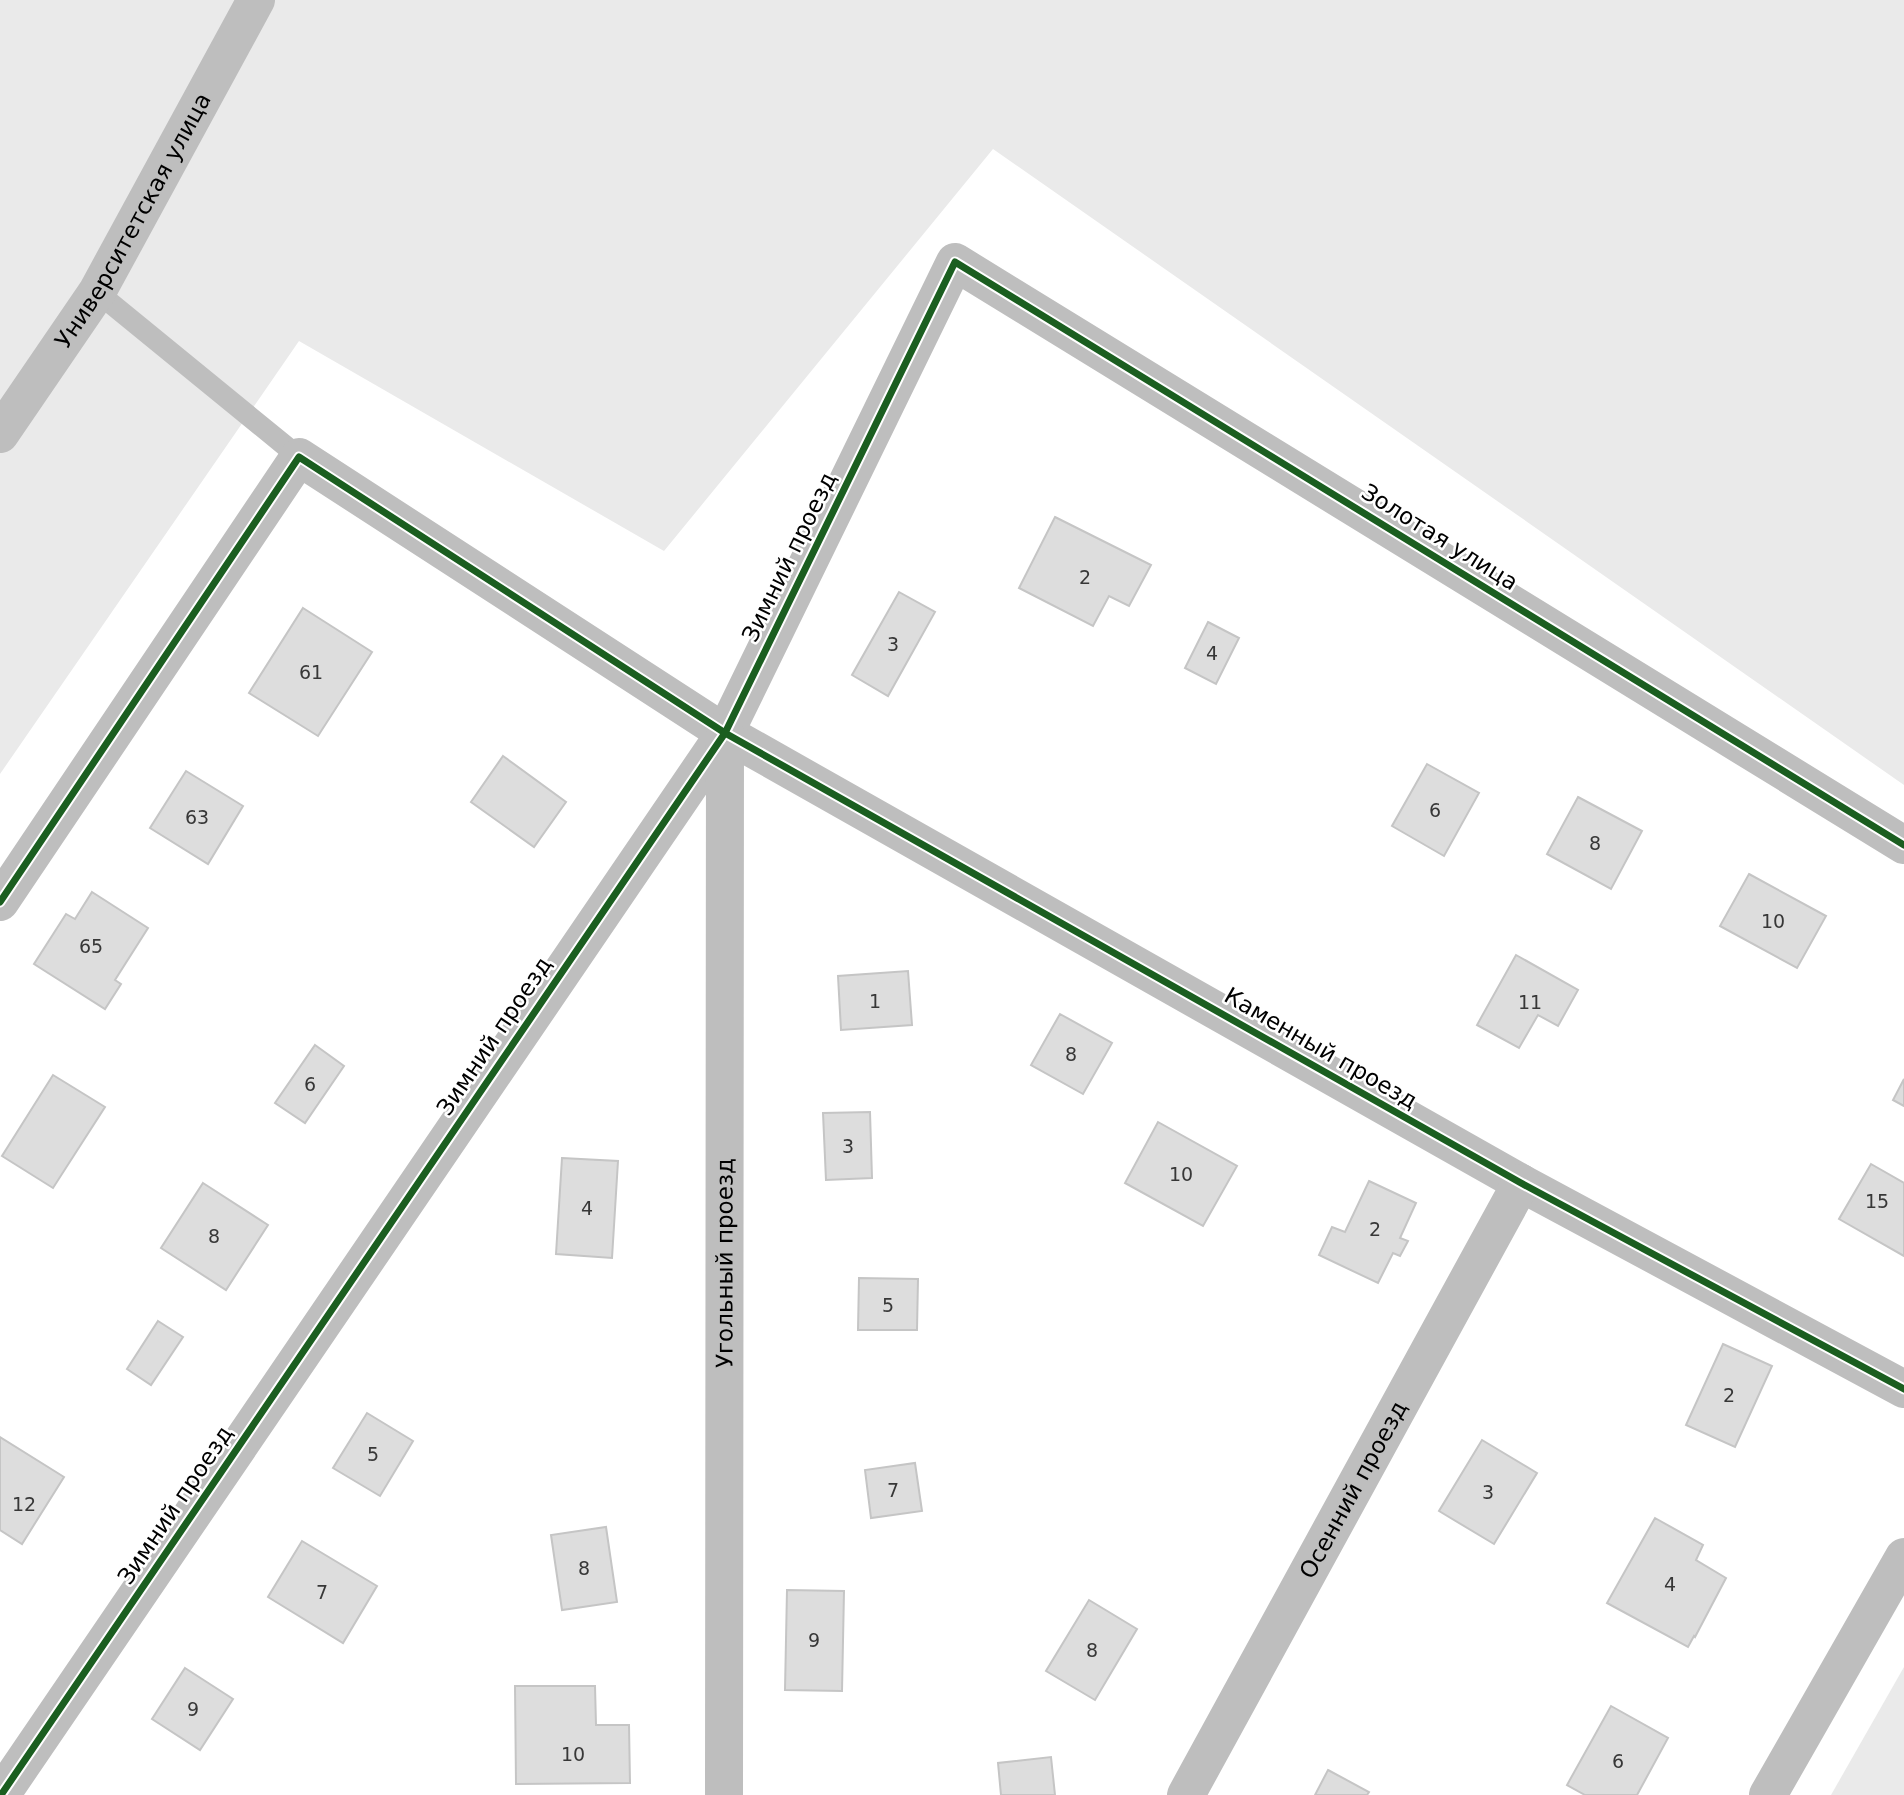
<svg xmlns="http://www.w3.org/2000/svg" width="1904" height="1795" font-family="'DejaVu Sans',sans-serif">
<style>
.green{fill:#eaeaea}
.building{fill:#ddd;stroke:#c5c5c5;stroke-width:2}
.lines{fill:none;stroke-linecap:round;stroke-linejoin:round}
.lane{stroke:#bebebe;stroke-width:21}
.street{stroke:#bebebe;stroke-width:38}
.cycleway-casing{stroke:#fff;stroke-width:11}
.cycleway{stroke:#1b5e20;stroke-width:7}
.labels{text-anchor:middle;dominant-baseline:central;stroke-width:5;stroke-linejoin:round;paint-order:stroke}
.number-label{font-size:19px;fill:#373737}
.street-label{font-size:23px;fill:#000;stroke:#fff}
</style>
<rect width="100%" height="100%" fill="#fff"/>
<g class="green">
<path d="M 0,0 L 1904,0 L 1904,785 L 993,149 L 664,551 L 299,341 L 0,774 Z"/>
<path d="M 1904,1667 L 1904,1795 L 1831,1795 Z"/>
</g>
<g class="building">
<path d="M 1055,517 L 1151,565 L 1129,606 L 1109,596 L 1093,626 L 1019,588 Z"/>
<path d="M 899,592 L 935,612 L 888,696 L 852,675 Z"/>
<path d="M 303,608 L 372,652 L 318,736 L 249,693 Z"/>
<path d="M 1208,622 L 1239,638 L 1216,684 L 1185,668 Z"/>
<path d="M 503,756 L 566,802 L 534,847 L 471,802 Z"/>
<path d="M 1427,764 L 1479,793 L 1444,856 L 1392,826 Z"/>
<path d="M 186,771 L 243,806 L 208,864 L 150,828 Z"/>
<path d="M 1578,797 L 1642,831 L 1611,889 L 1547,854 Z"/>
<path d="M 1749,874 L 1826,916 L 1797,968 L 1720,926 Z"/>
<path d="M 92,892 L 148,928 L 115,980 L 121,984 L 105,1009 L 34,964 L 66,914 L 75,919 Z"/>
<path d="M 1516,955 L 1578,990 L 1558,1026 L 1538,1015 L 1519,1048 L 1477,1025 Z"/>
<path d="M 908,971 L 912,1025 L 841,1030 L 838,976 Z"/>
<path d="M 1060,1014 L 1112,1043 L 1083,1094 L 1031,1065 Z"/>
<path d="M 315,1045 L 344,1066 L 305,1123 L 275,1103 Z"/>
<path d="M 53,1075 L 105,1107 L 53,1188 L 2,1156 Z"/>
<path d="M 1904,1079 L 1904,1106 L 1893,1100 Z"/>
<path d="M 870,1112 L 872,1178 L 826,1180 L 823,1113 Z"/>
<path d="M 1158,1122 L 1237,1166 L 1203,1226 L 1125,1183 Z"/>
<path d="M 562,1158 L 618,1161 L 612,1258 L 556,1254 Z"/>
<path d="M 1871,1164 L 1904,1183 L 1904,1256 L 1839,1219 Z"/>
<path d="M 1369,1181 L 1416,1203 L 1400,1238 L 1408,1241 L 1400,1256 L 1393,1253 L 1378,1283 L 1319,1255 L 1332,1227 L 1345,1232 Z"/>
<path d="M 203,1183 L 268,1225 L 226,1290 L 161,1248 Z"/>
<path d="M 859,1278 L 918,1279 L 917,1330 L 858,1330 Z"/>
<path d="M 158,1321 L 183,1337 L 151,1385 L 127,1369 Z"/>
<path d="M 1723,1344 L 1772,1366 L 1735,1447 L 1686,1425 Z"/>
<path d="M 367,1413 L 413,1441 L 380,1496 L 333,1468 Z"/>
<path d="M 0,1437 L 64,1477 L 22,1544 L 0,1530 Z"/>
<path d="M 1482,1440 L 1537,1473 L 1494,1544 L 1439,1511 Z"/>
<path d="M 915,1463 L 922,1511 L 871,1518 L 865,1470 Z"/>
<path d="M 1655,1518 L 1703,1545 L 1696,1560 L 1726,1578 L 1695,1637 L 1694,1636 L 1688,1647 L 1607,1603 Z"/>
<path d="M 606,1527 L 617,1602 L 562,1610 L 551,1535 Z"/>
<path d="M 302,1541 L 377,1586 L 343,1643 L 268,1597 Z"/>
<path d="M 787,1590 L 844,1591 L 842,1691 L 785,1690 Z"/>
<path d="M 1089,1600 L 1137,1629 L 1095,1700 L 1046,1671 Z"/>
<path d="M 185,1668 L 233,1699 L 200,1750 L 152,1719 Z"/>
<path d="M 515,1686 L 595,1686 L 596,1725 L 629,1725 L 630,1783 L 516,1784 Z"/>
<path d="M 1611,1706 L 1668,1738 L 1637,1795 L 1585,1795 L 1567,1785 Z"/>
<path d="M 1051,1757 L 1055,1795 L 1001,1795 L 998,1763 Z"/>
<path d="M 1328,1770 L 1369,1792 L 1367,1795 L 1315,1795 Z"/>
</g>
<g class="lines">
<path class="lane" d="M 97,292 L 299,457"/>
<g class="street">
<path id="s1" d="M 0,434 L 97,292 L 256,0"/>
<path d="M 0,902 L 299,457 L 725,733 L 1521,1183 L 1904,1389"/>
<path d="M 1,1795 L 725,733 L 955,262 L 1904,845"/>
<path id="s2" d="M 724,1795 L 725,733"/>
<path id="s3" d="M 1186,1795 L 1521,1183"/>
<path d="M 1768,1795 L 1904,1557"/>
</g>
<defs>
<g id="cycleway">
<path d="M 0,902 L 299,457 L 725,733 L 1521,1183 L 1904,1389"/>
<path d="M 1,1795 L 725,733 L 955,262 L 1904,845"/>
</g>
</defs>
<use href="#cycleway" class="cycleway-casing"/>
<use href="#cycleway" class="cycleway"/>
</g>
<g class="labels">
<g class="number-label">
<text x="1085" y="577">2</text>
<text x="893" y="644">3</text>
<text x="1212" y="653">4</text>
<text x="311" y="672">61</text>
<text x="1435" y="810">6</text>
<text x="197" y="817">63</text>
<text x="1595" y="843">8</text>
<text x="1773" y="921">10</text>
<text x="91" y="946">65</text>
<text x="875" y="1001">1</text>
<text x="1530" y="1002">11</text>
<text x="1071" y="1054">8</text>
<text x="310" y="1084">6</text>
<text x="848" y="1146">3</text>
<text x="1181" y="1174">10</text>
<text x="1877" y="1201">15</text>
<text x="587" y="1208">4</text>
<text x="1375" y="1229">2</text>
<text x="214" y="1236">8</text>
<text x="888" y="1305">5</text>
<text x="1729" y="1395">2</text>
<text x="373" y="1454">5</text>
<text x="893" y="1490">7</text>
<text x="1488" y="1492">3</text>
<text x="24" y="1504">12</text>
<text x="584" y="1568">8</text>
<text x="1670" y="1584">4</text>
<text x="322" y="1592">7</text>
<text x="814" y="1640">9</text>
<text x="1092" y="1650">8</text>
<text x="193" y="1709">9</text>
<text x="573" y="1754">10</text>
<text x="1618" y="1761">6</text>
</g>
<g class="street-label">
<text stroke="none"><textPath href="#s1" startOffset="252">Университетская улица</textPath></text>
<text transform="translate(1440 537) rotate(32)">Золотая улица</text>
<text transform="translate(789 557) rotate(-64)">Зимний проезд</text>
<text transform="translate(494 1036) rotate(-56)">Зимний проезд</text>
<text transform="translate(1321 1048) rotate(30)">Каменный проезд</text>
<text stroke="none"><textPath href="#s2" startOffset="532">Угольный проезд</textPath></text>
<text stroke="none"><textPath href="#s3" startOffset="348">Осенний проезд</textPath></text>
<text transform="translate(175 1505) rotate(-56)">Зимний проезд</text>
</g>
</g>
</svg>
